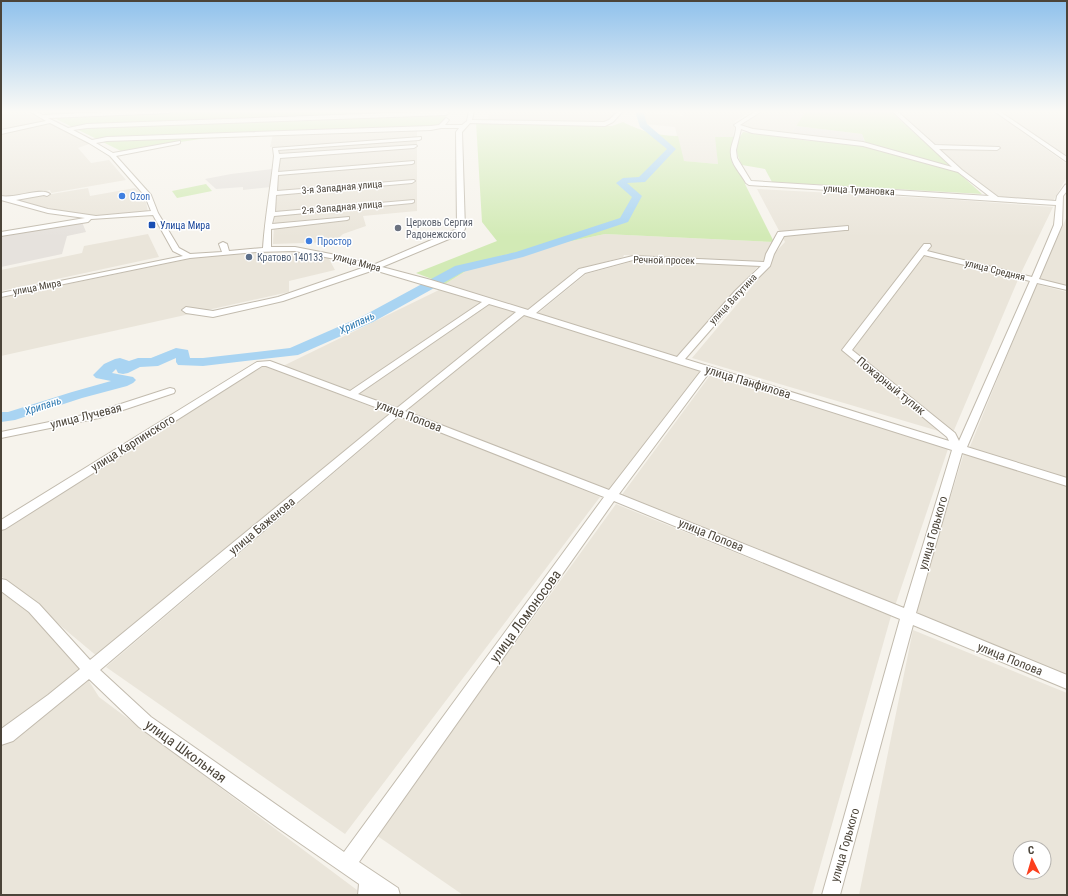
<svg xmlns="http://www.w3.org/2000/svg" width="1068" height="896" font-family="'Roboto Condensed',sans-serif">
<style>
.residential{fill:#eae5da;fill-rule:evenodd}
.industrial{fill:#e6e2dd}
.green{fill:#d2eab5}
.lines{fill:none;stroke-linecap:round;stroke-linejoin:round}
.river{fill:#a9d4f2;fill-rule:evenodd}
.minor-casing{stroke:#c2bbae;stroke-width:2}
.minor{fill:#fff;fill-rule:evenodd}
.shop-dot{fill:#3f7fe0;stroke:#fff;stroke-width:1.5}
.transit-dot{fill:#1a4fb4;stroke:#fff;stroke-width:1.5}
.worship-dot{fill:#6b7280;stroke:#fff;stroke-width:1.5}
.service-dot{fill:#5c6f8a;stroke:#fff;stroke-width:1.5}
.labels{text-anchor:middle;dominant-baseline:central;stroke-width:3;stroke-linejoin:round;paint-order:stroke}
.far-street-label{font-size:10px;fill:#4b4439;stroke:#fff}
.far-shop-label{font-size:10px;fill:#366cbe;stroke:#fff;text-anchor:start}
.far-worship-label{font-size:10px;fill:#5b616d;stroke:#fff;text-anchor:start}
.far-transit-label{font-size:10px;fill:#164399;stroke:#fff;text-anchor:start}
.far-service-label{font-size:10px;fill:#4e5e75;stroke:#fff;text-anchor:start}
.far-water-label{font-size:11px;font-style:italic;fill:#2e7ab2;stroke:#fff}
.street-label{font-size:12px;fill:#4b4439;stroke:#fff}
.near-street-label{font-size:14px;fill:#4b4439;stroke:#fff}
</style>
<rect width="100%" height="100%" fill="#f6f3ec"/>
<g class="residential">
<path d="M 13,111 L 22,111 L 40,118 L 89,144 L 78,148 L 91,163 L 109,160 L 126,180 L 51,193 L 50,190 L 10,198 L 1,195 L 1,114 Z"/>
<path d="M 490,111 L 618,111 L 608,122 L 488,119 Z"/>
<path d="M 685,111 L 752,111 L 735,121 L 733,137 L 716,138 L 718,164 L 683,161 L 675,127 L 645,124 L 641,112 L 683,116 Z"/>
<path d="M 763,111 L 806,111 L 790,135 L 753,130 L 740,126 Z"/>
<path d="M 896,111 L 993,111 L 1067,164 L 1067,177 L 1053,201 L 997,198 L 963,171 Z"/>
<path d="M 998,111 L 1067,111 L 1067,156 Z"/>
<path d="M 417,128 L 417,211 L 363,216 L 366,226 L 343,234 L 334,242 L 273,244 L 278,156 L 275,147 L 270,147 L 273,134 Z"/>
<path d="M 88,188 L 90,196 L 135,188 L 145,197 L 148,212 L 100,217 L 43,207 L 15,200 Z"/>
<path d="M 757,189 L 945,199 L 1053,207 L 1020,275 L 952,435 L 692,358 L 771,264 L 773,255 L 785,242 Z"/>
<path d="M 1067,216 L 1067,286 L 1039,279 Z"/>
<path d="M 148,234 L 159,257 L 1,291 L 1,270 L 82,253 L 84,246 Z"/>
<path d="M 605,234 L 774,242 L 763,262 L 624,255 L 623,257 L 576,270 L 527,312 L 445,284 L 469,269 L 500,256 Z"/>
<path d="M 260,252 L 275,256 L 303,252 L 328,257 L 335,270 L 289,281 L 289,292 L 1,356 L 1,298 L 198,257 Z"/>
<path d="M 634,261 L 759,265 L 676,357 L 537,314 L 586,274 Z"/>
<path d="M 1036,284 L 1067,292 L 1067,479 L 969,449 Z"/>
<path d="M 441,289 L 702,370 L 610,490 L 283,366 Z"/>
<path d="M 265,365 L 389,414 L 98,657 L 1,576 L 1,531 Z"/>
<path d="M 711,374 L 948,449 L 895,606 L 621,496 Z"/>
<path d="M 402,415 L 600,497 L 345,834 L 106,667 Z"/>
<path d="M 964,453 L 1067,485 L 1067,678 L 914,616 Z"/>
<path d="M 616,504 L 891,616 L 812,895 L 463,895 L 376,835 Z"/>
<path d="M 1,589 L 29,611 L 86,672 L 87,678 L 99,697 L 357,890 L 357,895 L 1,895 Z"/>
<path d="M 913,630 L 1067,693 L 1067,895 L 859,895 ZM 1020,848 L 1044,848 L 1044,872 L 1020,872 Z"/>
</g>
<g class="industrial">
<path d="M 796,126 L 862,134 L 865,143 L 790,135 Z"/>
<path d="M 272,169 L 271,187 L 243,190 L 243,187 L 216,189 L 205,179 L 231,174 Z"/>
<path d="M 82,222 L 86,232 L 67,236 L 62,254 L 1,267 L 1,237 Z"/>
</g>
<g class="green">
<path d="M 40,111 L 446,111 L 446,126 L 220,136 L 121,151 Z"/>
<path d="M 806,111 L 890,111 L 982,194 L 772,182 L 765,169 L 742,165 C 735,153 735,143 743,132 L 810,141 L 812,137 L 865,142 L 862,134 L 796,126 Z"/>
<path d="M 476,122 L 612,126 L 623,122 C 641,131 658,136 678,136 L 684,161 L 718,164 L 715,137 L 733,137 L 732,163 C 738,169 745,174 745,184 L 774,242 L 605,234 L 500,256 L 469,269 L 445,284 L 416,273 L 497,241 L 482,222 Z"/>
<path d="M 206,184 L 212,191 L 177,198 L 172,191 Z"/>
</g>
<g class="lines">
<path class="river" d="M 635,111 L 643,111 L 647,124 L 676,149 L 645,182 L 627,183 L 642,196 L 628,222 L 523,257 L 463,272 L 373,322 L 298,355 L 203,366 L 178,365 L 176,362 L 176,358 L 158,366 L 140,367 L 128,373 L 123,374 L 118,373 L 116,369 L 112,373 L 133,377 L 136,380 L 133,383 L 127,386 L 82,398 L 15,420 L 1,422 L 1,412 L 8,412 L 72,392 L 111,381 L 96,378 L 93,375 L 104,364 L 115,359 L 120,358 L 129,361 L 138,358 L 151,358 L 176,348 L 188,350 L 190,358 L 203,358 L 290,348 L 363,316 L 455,266 L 516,252 L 620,218 L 632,197 L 616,183 L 623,178 L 639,177 L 667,149 L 640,127 Z"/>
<defs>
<g id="minor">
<path d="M 29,111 L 35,111 L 43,115 L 126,111 L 171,111 L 169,113 L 48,118 L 68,128 L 87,124 L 446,111 L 449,113 L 446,115 L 87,128 L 73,130 L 92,140 L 107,137 L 431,126 L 439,125 L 446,118 L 449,120 L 445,125 L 462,125 L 467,121 L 469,111 L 474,111 L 472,120 L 604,122 L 609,120 L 618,111 L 623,111 L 613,122 L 605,126 L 470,123 L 462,132 L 465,229 L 461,234 L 382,267 L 431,280 L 528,310 L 579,269 L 633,256 L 764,262 L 766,254 L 778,232 L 848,226 L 848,230 L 845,230 L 784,236 L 774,254 L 770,266 L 741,295 L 685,359 L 949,441 L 947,437 L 842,350 L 924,244 L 930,244 L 931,246 L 927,251 L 1032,277 L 1054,225 L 1056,205 L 749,185 L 746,183 C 740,172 729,163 731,149 C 732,142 736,135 736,127 L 734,125 L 756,111 L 762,111 L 740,125 L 753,129 L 863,142 L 952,167 L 892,111 L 897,111 L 935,145 L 999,147 L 1000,148 L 997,150 L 939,149 L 962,170 L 998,197 L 1056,201 L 1057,196 L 1065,185 L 1067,184 L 1067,191 L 1063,196 L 1062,225 L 1039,279 L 1067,286 L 1067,290 L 1037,283 L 967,447 L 1067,478 L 1067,486 L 962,453 L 916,613 L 1067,675 L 1067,689 L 913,625 L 840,895 L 822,895 L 900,619 L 614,501 L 359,862 L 398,888 L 400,895 L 358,895 L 359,884 L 278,828 L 139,727 L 89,679 L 13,741 L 1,745 L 1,729 L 48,695 L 80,669 L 29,612 L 1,591 L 1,579 L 6,580 L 39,604 L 90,660 L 391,413 L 266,366 L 262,366 L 5,529 L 1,530 L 1,520 L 257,362 L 270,361 L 350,391 L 482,302 L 374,270 L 283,301 L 213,317 L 186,313 L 182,310 L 186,307 L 213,311 L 278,297 L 365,267 L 335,259 L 295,251 L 256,252 L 190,258 L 1,297 L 1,293 L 183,256 L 173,251 L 153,215 L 91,219 L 88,222 L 1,236 L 1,232 L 85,218 L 48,213 L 1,200 L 1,196 C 14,199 41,187 50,194 L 47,196 L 44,195 L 16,200 L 48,209 L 96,216 L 151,211 L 145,196 L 110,156 L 89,143 L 50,123 L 1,134 L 1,130 L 46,121 ZM 441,128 L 459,128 L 456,132 L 457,229 L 373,265 L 336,255 L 295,247 L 271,247 L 271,229 L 347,220 L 349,219 L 349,217 L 272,224 L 274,216 L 412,203 L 414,202 L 414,200 L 275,212 L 276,195 L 412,183 L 415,181 L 414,180 L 277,191 L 278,175 L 412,164 L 414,163 L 414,161 L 278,172 L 280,158 L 414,148 L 417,146 L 416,145 L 279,154 L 278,150 L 419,140 L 421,139 L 421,137 L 273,148 L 274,156 C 271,186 265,217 263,248 L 229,251 L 227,244 L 223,242 L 219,244 L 222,252 L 190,254 L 179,248 L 158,213 L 151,195 L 116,156 L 178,144 L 180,143 L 180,141 L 113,153 L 96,143 L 107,141 L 431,130 ZM 741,129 L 752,133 L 863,146 L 958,172 L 989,196 L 751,181 L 737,158 L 736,150 ZM 924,255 L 1030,281 L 959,441 L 955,433 L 852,350 ZM 633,260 L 761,266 L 735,291 L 677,357 L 536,313 L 585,273 ZM 489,304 L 516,312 L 397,408 L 358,394 ZM 524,315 L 701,371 L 609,490 L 405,411 ZM 709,373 L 952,450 L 904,608 L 619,494 ZM 399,416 L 604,497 L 344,852 L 151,717 L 100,670 Z"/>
<path d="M 994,111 L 999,111 L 1067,157 L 1067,162 Z"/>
<path d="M 170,388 L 174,389 L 175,391 L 174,393 L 99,418 L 1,438 L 1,432 L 93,413 Z"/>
</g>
</defs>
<use href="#minor" class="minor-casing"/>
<use href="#minor" class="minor"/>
</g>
<linearGradient id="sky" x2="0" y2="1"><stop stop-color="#8fc1ec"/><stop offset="0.47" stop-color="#fbfaf6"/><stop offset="1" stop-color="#fbfaf6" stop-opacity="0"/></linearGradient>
<rect width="1068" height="237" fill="url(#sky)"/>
<g class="shop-dot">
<circle cx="122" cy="196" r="4"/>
<circle cx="309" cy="241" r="4"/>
</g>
<rect class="transit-dot" x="148" y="221" width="8" height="8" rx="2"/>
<circle class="worship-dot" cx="398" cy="228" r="4"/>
<circle class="service-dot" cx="249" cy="257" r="4"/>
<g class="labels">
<g class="far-street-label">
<text transform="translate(342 187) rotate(-5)">3-я Западная улица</text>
<text transform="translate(859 190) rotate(3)">улица Тумановка</text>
<text transform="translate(342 207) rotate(-5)">2-я Западная улица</text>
<text transform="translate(664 260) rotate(1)">Речной просек</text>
<text transform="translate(357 262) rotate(15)">улица Мира</text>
<text transform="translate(995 270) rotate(14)">улица Средняя</text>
<text transform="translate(37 287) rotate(-11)">улица Мира</text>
<text transform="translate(733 299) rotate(-47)">улица Ватутина</text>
</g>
<g class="far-shop-label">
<text x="130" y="196">Ozon</text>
<text x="317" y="241">Простор</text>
</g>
<g class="far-worship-label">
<text x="406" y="222">Церковь Сергия<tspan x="406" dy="12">Радонежского</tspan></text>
</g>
<g class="far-transit-label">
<text x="160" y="225">Улица Мира</text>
</g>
<g class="far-service-label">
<text x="257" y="257">Кратово 140133</text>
</g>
<g class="far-water-label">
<text transform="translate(357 323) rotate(-25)">Хрипань</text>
<text transform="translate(43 406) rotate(-18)">Хрипань</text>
</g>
<g class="street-label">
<text transform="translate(748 382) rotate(17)">улица Панфилова</text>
<text transform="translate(891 386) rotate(39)">Пожарный тупик</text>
<text transform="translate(86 416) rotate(-14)">улица Лучевая</text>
<text transform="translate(409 416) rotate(21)">улица Попова</text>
<text transform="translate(133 443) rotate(-32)">улица Карпинского</text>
<text transform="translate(262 526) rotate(-40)">улица Баженова</text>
<text transform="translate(933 533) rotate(-74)">улица Горького</text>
<text transform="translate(711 535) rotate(22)">улица Попова</text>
<text transform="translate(1010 659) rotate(22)">улица Попова</text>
<text transform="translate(845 845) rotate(-74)">улица Горького</text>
</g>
<g class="near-street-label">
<text transform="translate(525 616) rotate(-54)">улица Ломоносова</text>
<text transform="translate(186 751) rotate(36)">улица Школьная</text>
</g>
</g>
<rect width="1068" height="896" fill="none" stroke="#4b4439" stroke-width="4"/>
<g transform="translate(1032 860) rotate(355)"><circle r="19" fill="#ffffff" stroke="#b7b4b0"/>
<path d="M0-3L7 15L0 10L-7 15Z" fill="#fc3f1d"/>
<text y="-6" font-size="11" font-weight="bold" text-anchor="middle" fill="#4b4439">С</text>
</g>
</svg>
